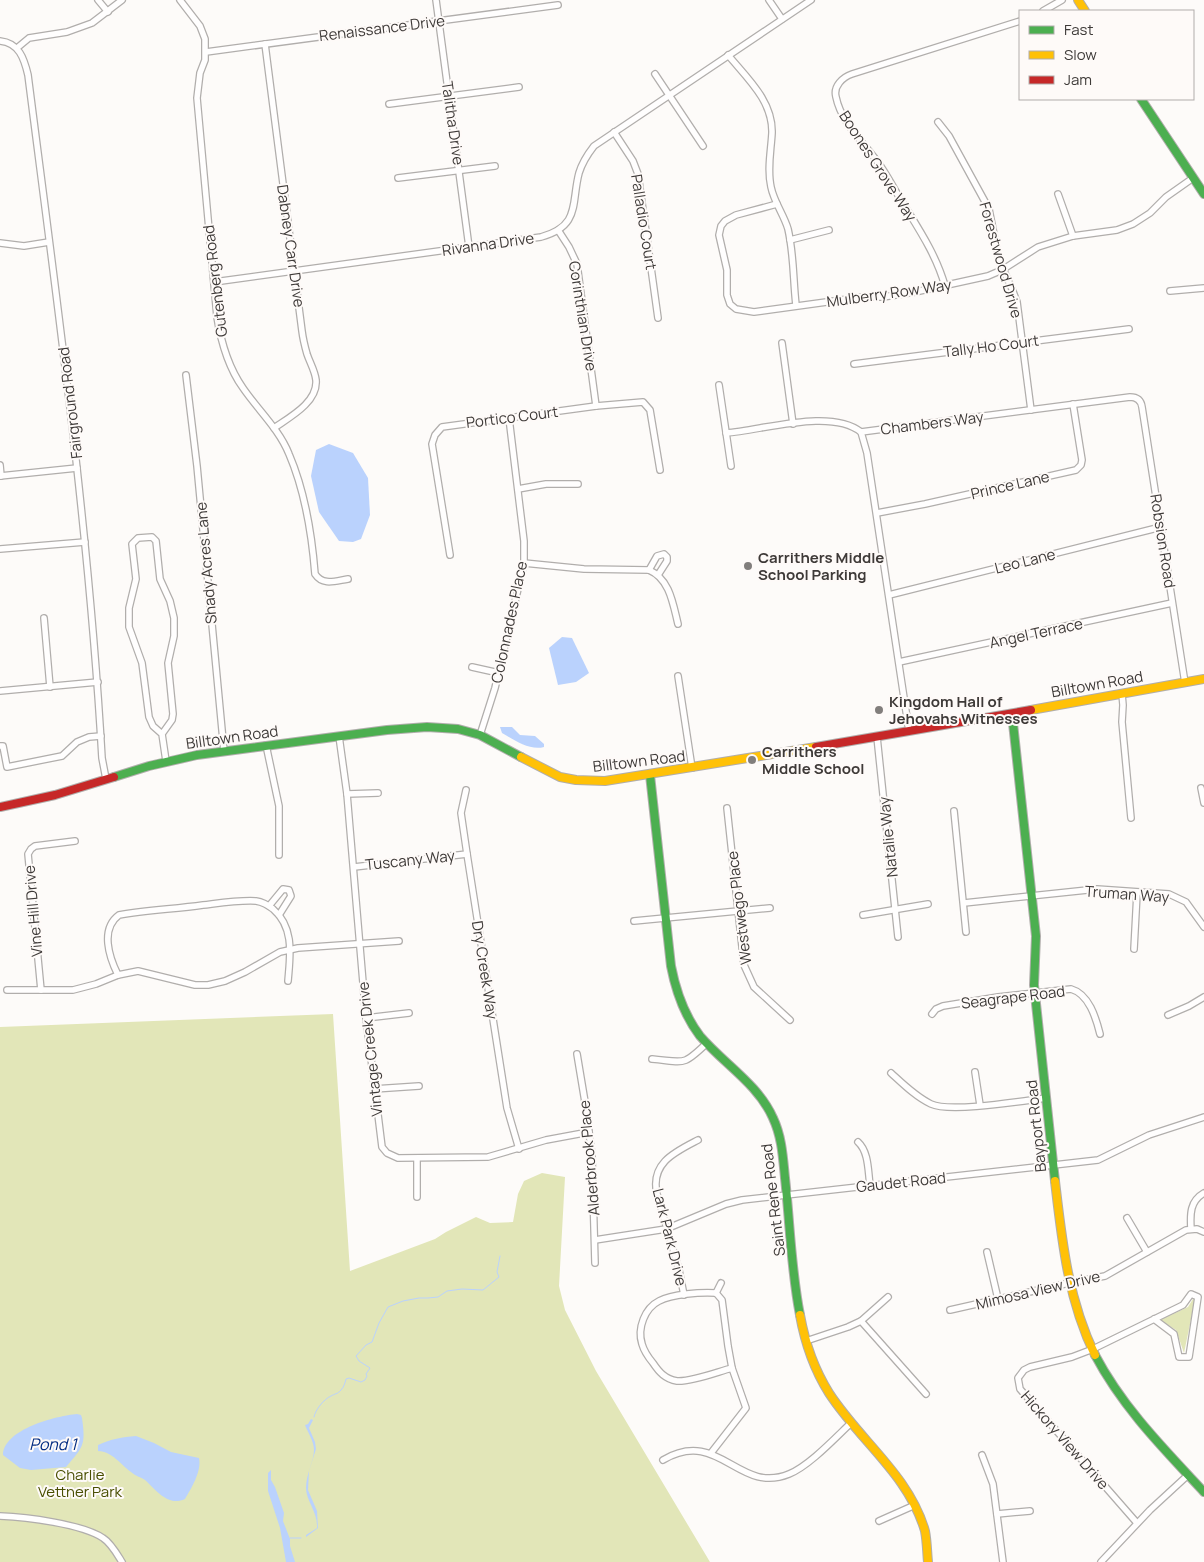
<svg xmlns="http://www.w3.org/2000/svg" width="1204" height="1562" font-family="Manrope,sans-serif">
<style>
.green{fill:#e2e6b8}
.water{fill:#bad2fd}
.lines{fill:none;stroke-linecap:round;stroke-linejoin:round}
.stream{stroke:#bad2fd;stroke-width:1}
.street-casing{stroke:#b1aeac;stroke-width:8}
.fast-casing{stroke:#b1aeac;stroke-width:10}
.slow-casing{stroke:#b1aeac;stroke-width:10}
.jam-casing{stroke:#b1aeac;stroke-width:10}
.street{stroke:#fffefe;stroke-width:5.5}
.fast{stroke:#4caf50;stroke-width:8}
.slow{stroke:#ffc107;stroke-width:8}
.jam{stroke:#c62828;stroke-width:8}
.poi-dot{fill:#817e7c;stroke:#fefaf8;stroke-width:2}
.labels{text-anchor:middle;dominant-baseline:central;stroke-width:4;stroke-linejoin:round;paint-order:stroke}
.street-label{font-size:15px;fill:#3e3a38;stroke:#fefaf8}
.poi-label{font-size:15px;font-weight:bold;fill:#3e3a38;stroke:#fefaf8;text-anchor:start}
.park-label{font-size:15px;fill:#494e02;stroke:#fefaf8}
.water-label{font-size:16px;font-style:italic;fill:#032c82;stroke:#fefaf8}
</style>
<rect width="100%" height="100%" fill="#fdfbf9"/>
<g class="green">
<path d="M 333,1014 L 350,1271 L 435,1239 L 446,1232 L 476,1217 L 490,1223 L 513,1222 L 518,1194 L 524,1181 L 542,1173 L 565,1177 L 559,1286 L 565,1310 L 596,1371 L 710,1562 L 0,1562 L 0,1027 Z"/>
<path d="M 1193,1299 L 1195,1300 L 1184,1353 L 1176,1330 L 1160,1320 L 1188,1307 Z"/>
</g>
<g class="water">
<path d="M 329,444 L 353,453 L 368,478 L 370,515 L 361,539 L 353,542 L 339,541 L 319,512 L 311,476 L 316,450 Z"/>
<path d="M 562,637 L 572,638 L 589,673 L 576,682 L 558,685 L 549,648 Z"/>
<path d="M 500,727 L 512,727 L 520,735 L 535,736 L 544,744 L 544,747 C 530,751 514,740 502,733 Z"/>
<path d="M 77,1414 L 81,1415 L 82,1418 C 86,1446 83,1447 66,1467 L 31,1470 L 20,1468 L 3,1455 C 4,1429 56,1416 77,1414 Z"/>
<path d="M 311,1419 L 313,1420 L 309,1428 L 315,1442 L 316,1449 L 309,1471 L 308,1490 L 317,1511 L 318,1528 L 306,1537 L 306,1535 L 317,1528 C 318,1512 306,1501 306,1488 C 306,1474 314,1460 314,1450 C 314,1441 308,1433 305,1425 L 308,1424 Z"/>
<path d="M 136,1436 L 154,1443 L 171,1452 L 199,1458 C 202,1471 191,1489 185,1499 C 168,1507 156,1490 145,1480 C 141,1477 135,1476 131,1472 C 120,1464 113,1452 98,1451 L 98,1445 C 111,1439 122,1437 136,1436 Z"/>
<path d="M 271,1470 L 271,1480 L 275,1487 L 284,1513 L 283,1521 L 290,1539 L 290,1546 L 295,1562 L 286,1562 L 280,1528 L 268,1491 L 268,1473 Z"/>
</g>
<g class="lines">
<g class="stream">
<path d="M 314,1417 C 315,1410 324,1399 331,1396 C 334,1394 338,1394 341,1390 C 344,1387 345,1383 346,1379 L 349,1378 L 361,1382 L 365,1380 L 367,1376 L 366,1374 L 370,1368 L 359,1361 L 356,1356 L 366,1345 L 372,1342 L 379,1323 L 388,1307 L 403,1301 L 419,1298 L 428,1298 L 438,1297 L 447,1291 L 462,1289 L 483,1290 L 499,1277 L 497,1272 L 500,1256"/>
<path d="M 290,1538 L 301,1538"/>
</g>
<defs>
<g id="street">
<path d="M 98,0 L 108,12"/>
<path d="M 180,0 L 200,26 L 205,39 L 205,60 L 200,73 L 197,98 L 217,317 C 221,342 228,367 243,388 C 258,410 279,429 289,454 C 304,489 312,536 315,574 C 323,586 335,581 348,579"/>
<path d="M 436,0 L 469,247"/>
<path d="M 769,0 L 782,19"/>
<path d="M 1043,11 L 1062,0"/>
<path d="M 0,41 C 19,43 24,58 28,75 C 57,302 89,529 102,758 L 106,779"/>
<path d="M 265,44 L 302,331 C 303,339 305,347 307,354 C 310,363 315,371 316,380 C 318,402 290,417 274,428"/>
<path d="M 17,48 L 29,38 L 67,32 L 92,23 L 122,0"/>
<path d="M 206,52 L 558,5"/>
<path d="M 728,55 C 747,78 773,101 772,133 C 771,151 767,169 771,187 C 774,202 784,215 788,229 C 794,255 793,279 796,305"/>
<path d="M 655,74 L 703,146"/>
<path d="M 389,104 L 519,87"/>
<path d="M 938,122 L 949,136 L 989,209 L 999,260 L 1012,289 L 1017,302 L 1031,410"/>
<path d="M 614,132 L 633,161 L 638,174 L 658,318"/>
<path d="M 398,178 L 495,166"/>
<path d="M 1058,194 L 1073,236"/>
<path d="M 777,204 L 736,215 L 725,221 L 721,226 L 719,235 L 727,270 L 727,295 L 730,304 L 736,309 L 754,312 L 863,297 L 883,297 L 915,292 L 988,276 L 1002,270 L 1038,247 L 1073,236 L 1117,230 L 1133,224 L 1150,213 L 1166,197 L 1193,178"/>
<path d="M 558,230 L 569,247 L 577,264 L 596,406"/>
<path d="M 790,240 L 829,230"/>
<path d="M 0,243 L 24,246 L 49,242"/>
<path d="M 214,282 L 541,237 C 581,226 571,203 579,173 C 582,163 587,155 594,146 L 811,0"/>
<path d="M 945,286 C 936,254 918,228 901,200 C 893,187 886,173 877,161 C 862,141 841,122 836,97 C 833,86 843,77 852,74 L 1020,21"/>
<path d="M 1170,291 L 1204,288"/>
<path d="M 782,343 L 793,424"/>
<path d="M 854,364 L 1129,329"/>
<path d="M 186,375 L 197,466 L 224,751"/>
<path d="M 719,385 L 731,466"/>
<path d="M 861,432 L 867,453 L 909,731"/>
<path d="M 726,433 C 764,430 831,408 861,432 L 1130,397 C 1137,397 1141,400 1142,407 L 1185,683"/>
<path d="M 0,465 L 1,476"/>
<path d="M 0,476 L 77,468"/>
<path d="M 518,489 L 546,484 L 578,484"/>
<path d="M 877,513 L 925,504 L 1076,470 L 1081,465 L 1082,460 L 1073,404"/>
<path d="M 0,549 L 85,542"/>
<path d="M 450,555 L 432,444 L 435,435 L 442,427 L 596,406 L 643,402 L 650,410 L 660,470"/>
<path d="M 524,563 L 584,569 L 649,570 C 670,579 673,604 678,624"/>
<path d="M 649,570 L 657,556 L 664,554 L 667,557 L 667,561 L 658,575"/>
<path d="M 889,595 L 1161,527"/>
<path d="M 44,618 L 50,687"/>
<path d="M 899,662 L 1172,603"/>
<path d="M 472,667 L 499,673"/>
<path d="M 678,676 L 692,768"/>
<path d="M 0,691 L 98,682"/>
<path d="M 1122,694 L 1123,705 L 1122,722 L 1131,818"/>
<path d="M 162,734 L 153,726 L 149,717 L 142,663 L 129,627 L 129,608 L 136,579 L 132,544 L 138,538 L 152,537 L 156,541 L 160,579 L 170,601 L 174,618 L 174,636 L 168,663 L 173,714 L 172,720 L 162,734 L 166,761"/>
<path d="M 480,735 L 495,688 L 524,563 L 524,541 L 509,418"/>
<path d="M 339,736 L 347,794 L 366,1018 L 382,1147 L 387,1153 L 398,1158 L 488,1157 L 546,1140 L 589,1132"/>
<path d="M 877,737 L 898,937"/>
<path d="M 266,745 L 279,806 L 279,855"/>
<path d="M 0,746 L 3,746 L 7,767 L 62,756 L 77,742 L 89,737 L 101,736"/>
<path d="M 1201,788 L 1204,803"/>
<path d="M 466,790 L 461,813 L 467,854 L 507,1108 L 519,1149"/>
<path d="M 347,794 L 378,793"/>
<path d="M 727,808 L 744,965 L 754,987 L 790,1020"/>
<path d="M 954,811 L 966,932"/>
<path d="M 354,867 L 467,854"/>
<path d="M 964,903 L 1097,889 L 1169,894 L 1186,902 L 1204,927"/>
<path d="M 269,906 L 283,889 L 289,890 L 291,896 L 279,915"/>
<path d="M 863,915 L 928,904"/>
<path d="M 634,921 L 770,908"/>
<path d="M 1134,949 L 1137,893"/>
<path d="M 118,975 C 109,957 100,929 119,915 C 147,910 175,909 203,905 C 220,903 239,900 256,901 C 263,902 268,905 273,909 C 295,928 290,956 288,981"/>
<path d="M 7,990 L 73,990 L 96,984 L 118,975 L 138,971 L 195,985 L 208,985 L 225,981 L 245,972 L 280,952 L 298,948 L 399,941"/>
<path d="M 41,990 L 28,854 L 31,849 L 35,846 L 75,841"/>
<path d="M 932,1014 L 936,1009 L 943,1006 L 998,997 L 1071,989 C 1089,994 1096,1018 1100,1034"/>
<path d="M 1168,1015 L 1189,1006 L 1204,997"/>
<path d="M 366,1018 L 409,1013"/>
<path d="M 577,1054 L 586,1108 L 592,1156 L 595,1263"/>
<path d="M 652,1059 C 685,1062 682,1067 707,1043"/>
<path d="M 975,1072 L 980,1105"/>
<path d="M 891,1073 C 903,1084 916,1097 931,1104 C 950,1113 1022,1101 1046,1098"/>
<path d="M 374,1089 L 419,1086"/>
<path d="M 858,1142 C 869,1152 868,1172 870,1185"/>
<path d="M 417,1197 L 417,1159"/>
<path d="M 1127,1218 L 1147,1252"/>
<path d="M 1191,1229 C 1190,1214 1190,1201 1204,1193"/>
<path d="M 595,1240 L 666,1229 L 726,1204 L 742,1200 L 1098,1160 L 1149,1135 L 1204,1117"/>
<path d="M 987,1252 L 998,1299"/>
<path d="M 716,1293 C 701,1292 672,1294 659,1301 C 645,1308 637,1328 642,1344 C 644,1351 648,1357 653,1363 C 659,1372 665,1379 677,1381 C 692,1382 717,1372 732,1368"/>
<path d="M 716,1293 L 721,1283"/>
<path d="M 684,1295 L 679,1270 L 657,1194 C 650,1163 675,1152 698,1140"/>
<path d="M 950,1310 L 1069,1283 L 1105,1276 L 1186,1230 L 1197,1229 L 1204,1232"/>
<path d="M 861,1321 L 926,1394"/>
<path d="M 806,1341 L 848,1327 L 861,1321 L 888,1297"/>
<path d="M 711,1453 L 746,1408 L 732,1368 L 728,1346 L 722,1300 L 716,1293"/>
<path d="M 982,1455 L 993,1484 L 1003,1562"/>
<path d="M 663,1460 C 719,1427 738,1495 789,1474 C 809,1466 835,1438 851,1423"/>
<path d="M 997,1514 L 1030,1511"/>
<path d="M 0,1516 C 26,1517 82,1524 103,1538 C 111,1543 117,1554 122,1562"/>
<path d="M 879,1521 L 915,1505"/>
<path d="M 1137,1523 L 1020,1389 L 1018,1378 L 1024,1370 L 1030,1367 L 1072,1357 L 1093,1349 L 1183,1305 L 1191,1294 L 1198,1297 L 1189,1357 L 1179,1357 L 1174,1334 L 1154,1319"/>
<path d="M 1101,1562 L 1150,1510 L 1188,1475"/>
</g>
<g id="fast">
<path d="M 1141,99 L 1204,194"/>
<path d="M 1012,714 L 1036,936 L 1034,985 L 1055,1181"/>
<path d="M 650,775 L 671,966 C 676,992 684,1015 700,1036 C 724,1064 758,1084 773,1118 C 782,1137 783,1158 785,1178 C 790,1223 791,1270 800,1315"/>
<path d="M 114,777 L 149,766 L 197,755 L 387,730 L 427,727 L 458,729 L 480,735 L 521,757"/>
<path d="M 1095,1355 C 1123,1408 1164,1449 1204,1492"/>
</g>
<g id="slow">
<path d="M 1078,0 L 1085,11"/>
<path d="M 1031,710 L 1204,679"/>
<path d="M 521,757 L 560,777 L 576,780 L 605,781 L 816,747"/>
<path d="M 1055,1181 C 1062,1241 1068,1300 1095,1355"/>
<path d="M 800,1315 C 805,1343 814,1369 829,1393 C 860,1441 909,1475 925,1531 C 927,1541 927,1552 928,1562"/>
</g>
<g id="jam">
<path d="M 816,747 L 1031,710"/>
<path d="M 0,807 L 55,795 L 114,777"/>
</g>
</defs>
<use href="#street" class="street-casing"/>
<use href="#fast" class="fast-casing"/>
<use href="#slow" class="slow-casing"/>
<use href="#jam" class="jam-casing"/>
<use href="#street" class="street"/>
<use href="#fast" class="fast"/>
<use href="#slow" class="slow"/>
<use href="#jam" class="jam"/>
</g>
<g class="poi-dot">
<circle cx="748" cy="566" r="5"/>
<circle cx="879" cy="710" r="5"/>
<circle cx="752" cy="760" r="5"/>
</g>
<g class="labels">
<g class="street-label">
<text transform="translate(382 28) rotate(-7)">Renaissance Drive</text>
<text transform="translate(453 123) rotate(82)">Talitha Drive</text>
<text transform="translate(878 166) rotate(57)">Boones Grove Way</text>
<text transform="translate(644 222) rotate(81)">Palladio Court</text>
<text transform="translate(488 244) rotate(-8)">Rivanna Drive</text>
<text transform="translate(291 246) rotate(82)">Dabney Carr Drive</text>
<text transform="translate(1001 260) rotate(74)">Forestwood Drive</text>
<text transform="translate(215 281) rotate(-97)">Gutenberg Road</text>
<text transform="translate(889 293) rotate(-8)">Mulberry Row Way</text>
<text transform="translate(583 316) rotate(81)">Corinthian Drive</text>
<text transform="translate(991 346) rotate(-7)">Tally Ho Court</text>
<text transform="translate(70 403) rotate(-97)">Fairground Road</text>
<text transform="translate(512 417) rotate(-7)">Portico Court</text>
<text transform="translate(932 423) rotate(-7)">Chambers Way</text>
<text transform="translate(1010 485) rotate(-13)">Prince Lane</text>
<text transform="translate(1163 541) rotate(81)">Robsion Road</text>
<text transform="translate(1025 561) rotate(-14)">Leo Lane</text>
<text transform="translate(206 563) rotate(-95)">Shady Acres Lane</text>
<text transform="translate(509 622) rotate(-78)">Colonnades Place</text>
<text transform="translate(1036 633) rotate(-12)">Angel Terrace</text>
<text transform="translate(1097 684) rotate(-10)">Billtown Road</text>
<text transform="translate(232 737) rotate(-8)">Billtown Road</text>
<text transform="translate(639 761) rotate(-7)">Billtown Road</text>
<text transform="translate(888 837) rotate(-96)">Natalie Way</text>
<text transform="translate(410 860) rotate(-6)">Tuscany Way</text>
<text transform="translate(1127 894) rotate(4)">Truman Way</text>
<text transform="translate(739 908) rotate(-97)">Westwego Place</text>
<text transform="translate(33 911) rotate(-95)">Vine Hill Drive</text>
<text transform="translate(485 970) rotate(81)">Dry Creek Way</text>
<text transform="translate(1013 997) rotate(-7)">Seagrape Road</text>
<text transform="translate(370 1049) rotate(-96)">Vintage Creek Drive</text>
<text transform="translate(1036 1126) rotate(-96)">Bayport Road</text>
<text transform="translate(589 1158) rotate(-95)">Alderbrook Place</text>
<text transform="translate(901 1182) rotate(-6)">Gaudet Road</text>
<text transform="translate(773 1200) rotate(-97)">Saint Rene Road</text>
<text transform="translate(670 1237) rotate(76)">Lark Park Drive</text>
<text transform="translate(1038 1290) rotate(-13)">Mimosa View Drive</text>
<text transform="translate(1065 1440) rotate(49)">Hickory View Drive</text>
</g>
<g class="poi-label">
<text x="758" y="557">Carrithers Middle<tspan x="758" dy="17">School Parking</tspan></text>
<text x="889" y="701">Kingdom Hall of<tspan x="889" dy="17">Jehovahs Witnesses</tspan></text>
<text x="762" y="751">Carrithers<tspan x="762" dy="17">Middle School</tspan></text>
</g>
<g class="park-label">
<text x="80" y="1474">Charlie<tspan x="80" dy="17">Vettner Park</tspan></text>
</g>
<g class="water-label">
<text x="53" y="1444">Pond 1</text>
</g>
</g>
<rect x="1019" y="10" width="175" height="90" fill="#fefaf8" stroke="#b1adab"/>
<rect x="1029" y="26" width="25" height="8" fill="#4caf50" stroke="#b1adab"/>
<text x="1064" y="35" font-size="15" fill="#3e3a38">Fast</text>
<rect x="1029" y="51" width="25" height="8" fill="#ffc107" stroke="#b1adab"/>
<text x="1064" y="60" font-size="15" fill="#3e3a38">Slow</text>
<rect x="1029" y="76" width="25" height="8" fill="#c62828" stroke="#b1adab"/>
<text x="1064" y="85" font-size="15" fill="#3e3a38">Jam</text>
</svg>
